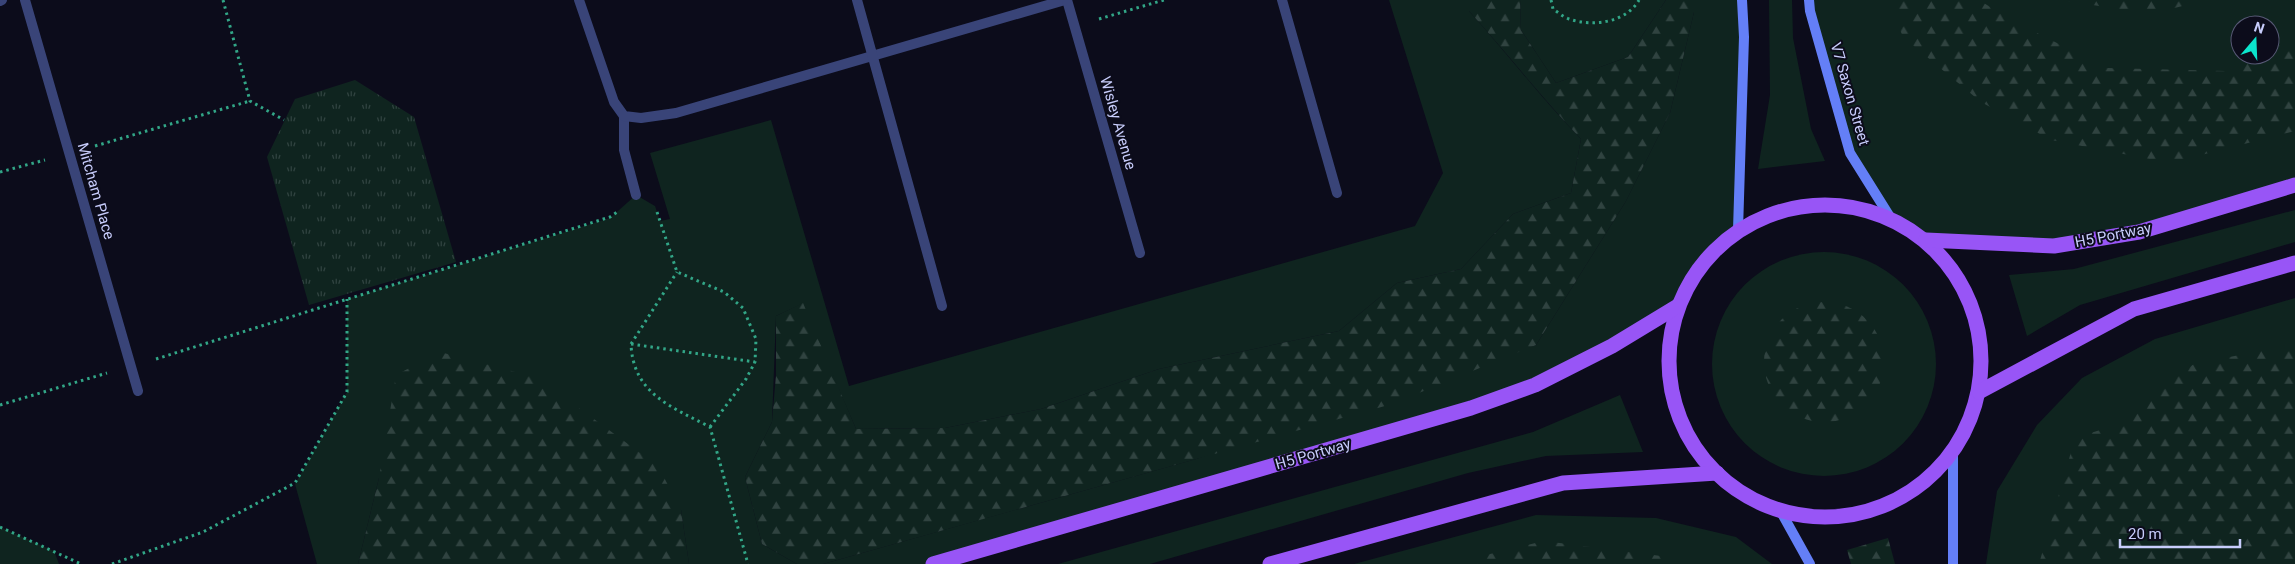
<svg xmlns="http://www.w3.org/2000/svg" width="2295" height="564" font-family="Roboto,sans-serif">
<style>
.green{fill:#0f241f;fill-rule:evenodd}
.forest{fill:url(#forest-firs)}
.park{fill:url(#park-tufts)}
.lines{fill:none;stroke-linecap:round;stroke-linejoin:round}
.path{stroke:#32a687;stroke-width:3;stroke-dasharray:2.5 4;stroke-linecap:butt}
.lane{stroke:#394478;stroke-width:10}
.street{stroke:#394478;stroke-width:10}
.secondary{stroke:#647ff7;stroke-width:10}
.primary{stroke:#9855f6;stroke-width:15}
.labels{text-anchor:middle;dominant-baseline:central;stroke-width:4;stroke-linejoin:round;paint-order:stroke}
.street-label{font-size:15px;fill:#c8cdfc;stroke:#0c0c1b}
</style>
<defs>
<pattern id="forest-firs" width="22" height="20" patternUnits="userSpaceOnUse" patternTransform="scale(1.25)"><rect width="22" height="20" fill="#0f241f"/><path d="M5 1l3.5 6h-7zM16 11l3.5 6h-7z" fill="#304340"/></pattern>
<pattern id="park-tufts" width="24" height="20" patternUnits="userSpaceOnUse" patternTransform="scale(1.25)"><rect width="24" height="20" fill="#0f241f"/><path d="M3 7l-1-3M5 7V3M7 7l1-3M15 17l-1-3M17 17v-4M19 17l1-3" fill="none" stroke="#304340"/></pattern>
</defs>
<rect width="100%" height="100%" fill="#0c0c1b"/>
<g class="green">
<path d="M 1389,0 L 1469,0 L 1469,11 C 1507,53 1542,99 1581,139 L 1571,193 L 1513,214 L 1461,269 L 1397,283 L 1339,331 L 1159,369 L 1041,409 L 945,428 L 856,429 L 802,304 L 776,316 L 772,422 L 745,477 L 762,544 L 797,564 L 689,564 L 681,510 L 379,478 L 358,564 L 317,564 L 295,484 L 347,392 L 347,299 L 610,218 L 636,195 L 655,206 L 660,221 L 670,219 L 650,153 L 771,120 L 849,386 L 1415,226 L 1443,173 Z"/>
<path d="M 1520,0 L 1666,0 L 1628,57 L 1556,83 L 1521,30 Z"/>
<path d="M 1694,0 L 1742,0 L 1738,230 L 1702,263 L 1678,306 L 1535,385 L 933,564 L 823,564 L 1196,459 L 1536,345 L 1626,201 L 1670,113 L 1694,12 Z"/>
<path d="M 1769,0 L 1792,0 L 1793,38 L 1811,129 L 1825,161 L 1758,169 L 1770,95 Z"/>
<path d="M 1809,0 L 2295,0 L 2295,185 L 2139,232 L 2054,246 L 1926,240 L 1890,217 L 1850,153 ZM 2240,25 L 2270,25 L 2270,55 L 2240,55 Z"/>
<path d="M 2295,210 L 2295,242 L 2080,305 L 2027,336 L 2009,275 L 2074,269 Z"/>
<circle cx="1824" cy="364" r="112"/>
<path d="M 2295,298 L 2295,564 L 1986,564 L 1997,491 L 2037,425 L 2082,378 L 2155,339 Z"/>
<path d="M 1620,395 L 1643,452 L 1546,456 L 1468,473 L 1150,564 L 1058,564 L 1533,432 Z"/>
<path d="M 1536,515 L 1656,518 L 1736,537 L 1772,564 L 1354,564 Z"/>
<path d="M 0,527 L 54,551 L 59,564 L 0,564 Z"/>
</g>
<g class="forest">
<path d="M 1469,0 L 1520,0 L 1521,30 L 1556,83 L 1628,57 L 1666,0 L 1694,0 L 1694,12 L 1670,113 L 1626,201 L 1536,345 L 1392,404 L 823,564 L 797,564 L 762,544 L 745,477 L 772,422 L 776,375 L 776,316 L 803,303 L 856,429 L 945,428 L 1041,409 L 1159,369 L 1339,331 L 1397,283 L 1461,269 L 1513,214 L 1571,193 L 1581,139 C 1542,98 1507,53 1469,11 Z"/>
<path d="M 1888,0 L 1979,0 L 2011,20 L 2107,68 L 2225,71 L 2255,55 L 2270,55 L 2270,47 L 2295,34 L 2295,131 L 2170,163 L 2051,140 L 1981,102 L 1903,37 Z"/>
<path d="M 2061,0 L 2207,0 L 2150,14 Z"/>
<circle cx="1824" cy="362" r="60"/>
<path d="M 2295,344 L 2295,564 L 2039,564 L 2075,438 L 2119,424 L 2158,389 L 2194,364 Z"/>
<path d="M 440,352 L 538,378 L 658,466 L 681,510 L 689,564 L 358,564 L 379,478 L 396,375 Z"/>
<path d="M 1888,538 L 1895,564 L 1851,564 L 1847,550 Z"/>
<path d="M 1544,541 L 1661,556 L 1669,564 L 1449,564 Z"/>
</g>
<path class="park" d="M 355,80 L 414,117 L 456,262 L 309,305 L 267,157 L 295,99 Z"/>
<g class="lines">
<g class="path">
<path d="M 223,0 L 250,101 L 284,120"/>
<path d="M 1551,0 L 1553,9 C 1558,12 1563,17 1569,19 C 1592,27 1626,23 1639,0"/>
<path d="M 1099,19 L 1164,0"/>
<path d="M 95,146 L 250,101"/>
<path d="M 0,172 L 45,160"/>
<path d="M 657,212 L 677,272 L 724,292 L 743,308 L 756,339 L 755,362 L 631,344 C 633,394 672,407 710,427 L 748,564"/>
<path d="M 631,344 L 677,272"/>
<path d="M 156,359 L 610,217 L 617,212"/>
<path d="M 0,405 L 107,373"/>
<path d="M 710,427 L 746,379 L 755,362"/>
<path d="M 0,527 L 81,564"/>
<path d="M 112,564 L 203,532 L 295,483 L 347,392 L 347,299"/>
</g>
<path class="lane" d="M 624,116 L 624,150 L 636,195"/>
<g class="street">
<path d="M 25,0 L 138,391"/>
<path d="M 579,0 L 614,102 L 624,116 L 641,118 L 676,113 L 1065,0"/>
<path d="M 857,0 L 942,306"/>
<path d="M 1067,0 L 1140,253"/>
<path d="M 1282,0 L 1337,193"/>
<path d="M 0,1 L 2,0"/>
</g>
<g class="secondary">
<path d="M 1809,0 L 1810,11 L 1850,153 L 1890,217"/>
<path d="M 1738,230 L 1744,37 L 1742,0"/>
<path d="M 1953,452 L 1953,564"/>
<path d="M 1780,510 L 1810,564"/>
</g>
<g class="primary">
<circle cx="1825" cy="361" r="156"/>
<path d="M 1926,240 L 2054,246 L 2139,232 L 2295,185"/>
<path d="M 1979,392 L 2134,309 L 2295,263"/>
<path d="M 933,564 L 1471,408 L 1535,385 L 1612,346 L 1678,306"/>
<path d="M 1270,564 L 1563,483 L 1717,473"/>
</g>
</g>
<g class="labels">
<g class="street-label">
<text transform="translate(1850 94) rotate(74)">V7 Saxon Street</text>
<text transform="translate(1118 123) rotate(74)">Wisley Avenue</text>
<text transform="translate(96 191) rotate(74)">Mitcham Place</text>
<text transform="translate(2113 235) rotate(-11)">H5 Portway</text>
<text transform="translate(1313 454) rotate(-16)">H5 Portway</text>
</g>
</g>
<g transform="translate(2255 40) rotate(19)"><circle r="24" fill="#0c0c1b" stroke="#575975"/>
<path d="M0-4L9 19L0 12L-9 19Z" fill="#0be5cd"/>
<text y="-8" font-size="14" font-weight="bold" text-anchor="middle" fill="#c8cdfc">N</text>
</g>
<path d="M2120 539v8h120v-8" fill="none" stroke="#c8cdfc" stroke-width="2.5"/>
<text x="2128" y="539" font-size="15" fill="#c8cdfc" stroke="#0c0c1b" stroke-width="4" paint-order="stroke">20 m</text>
</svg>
